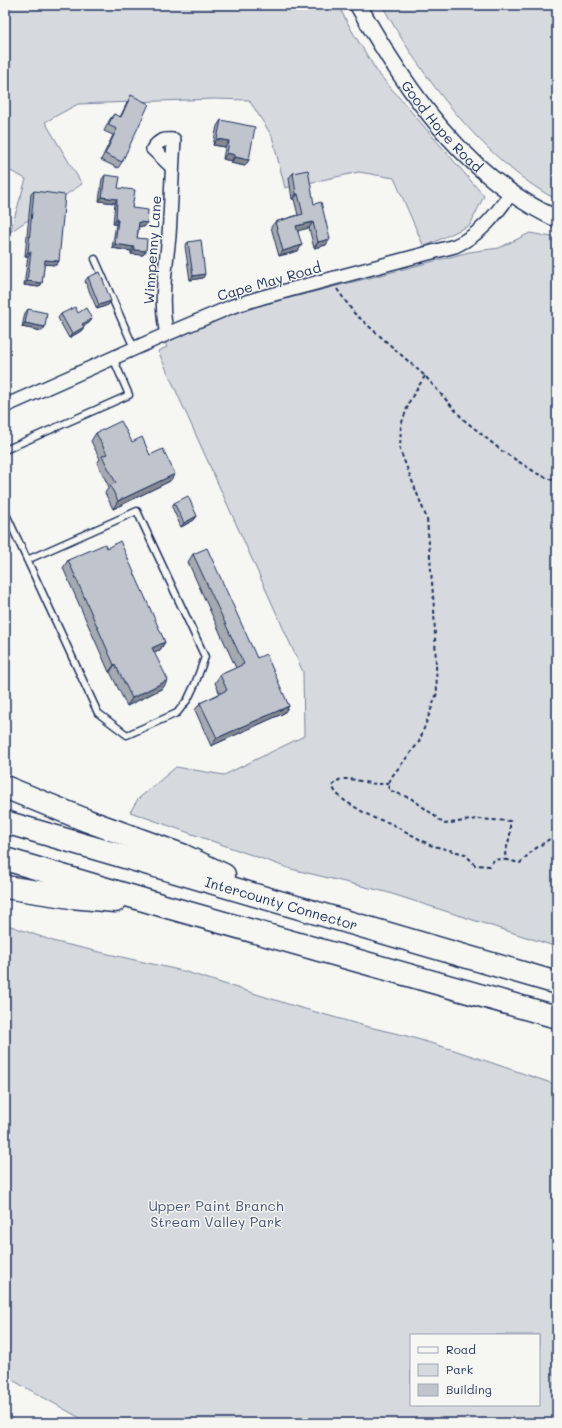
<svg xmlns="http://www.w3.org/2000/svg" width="562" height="1428" font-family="Mali,sans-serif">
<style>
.green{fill:#d6d9dd;stroke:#78849e;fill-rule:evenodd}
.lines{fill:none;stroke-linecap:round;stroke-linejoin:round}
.service-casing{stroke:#1b2f5e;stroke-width:9}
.minor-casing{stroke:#1b2f5e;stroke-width:16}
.tertiary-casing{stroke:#1b2f5e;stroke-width:19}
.motorway-casing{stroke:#1b2f5e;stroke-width:25}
.path{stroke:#1b2f5e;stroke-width:2;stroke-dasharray:4 3;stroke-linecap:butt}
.service{stroke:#f6f6f2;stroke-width:6}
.minor{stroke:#f6f6f2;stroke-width:13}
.tertiary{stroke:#f6f6f2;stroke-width:16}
.motorway{stroke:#f6f6f2;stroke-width:22}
.wall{fill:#a5a9b0;stroke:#1b2f5e}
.shaded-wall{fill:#868990;stroke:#1b2f5e}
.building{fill:#c0c4cd;stroke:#1b2f5e}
.labels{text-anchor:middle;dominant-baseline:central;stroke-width:3;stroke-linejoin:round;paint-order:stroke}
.street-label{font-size:14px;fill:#1b2f5e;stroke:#f6f6f2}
.park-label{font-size:14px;fill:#405177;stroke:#f6f6f2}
</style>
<rect width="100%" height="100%" fill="#f6f6f2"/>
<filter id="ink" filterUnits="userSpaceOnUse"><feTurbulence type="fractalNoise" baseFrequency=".025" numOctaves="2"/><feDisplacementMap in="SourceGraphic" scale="8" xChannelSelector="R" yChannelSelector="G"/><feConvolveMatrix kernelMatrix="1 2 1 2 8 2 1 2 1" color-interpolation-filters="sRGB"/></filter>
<g filter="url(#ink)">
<g class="green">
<path d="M 5,5 L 338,5 L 352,31 L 378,73 L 484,196 L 470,225 L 424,247 L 394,178 L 359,172 L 285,188 L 272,136 L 249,100 L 214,99 L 78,104 L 45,122 L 82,184 L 10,232 L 26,179 L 5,168 Z"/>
<path d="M 382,5 L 557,5 L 557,200 C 484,161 421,76 382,5 Z"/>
<path d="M 530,233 L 557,238 L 557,947 L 386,892 L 291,869 L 130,812 L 138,799 L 176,767 L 224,775 L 304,736 L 303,672 L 158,351 L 167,347 L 164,341 L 237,311 L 373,277 L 469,252 L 499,248 Z"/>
<path d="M 5,924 L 56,942 L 183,971 L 291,1005 L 365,1026 L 407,1036 L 454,1050 L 557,1085 L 557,1423 L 89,1423 L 5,1376 ZM 411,1335 L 539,1335 L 539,1405 L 411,1405 Z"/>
</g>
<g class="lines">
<defs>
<g id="service">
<path d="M 95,259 L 134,348"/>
<path d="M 5,450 L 129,395 L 113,358"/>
<path d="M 5,512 L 98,713 L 127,735 L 177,713 L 188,699 L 195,684 L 205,657 L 137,511 L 27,560"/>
</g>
<g id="minor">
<path d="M 167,334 C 159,302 166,267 169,236 C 171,204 172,172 174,140 C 164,139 159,140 153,149 L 172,167"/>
<path d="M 5,406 L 167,334 L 233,306 L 263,297 L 455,246 C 481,234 495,216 511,193"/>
</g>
<g id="tertiary">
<path id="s1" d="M 358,5 C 406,90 465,177 557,219"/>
</g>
<g id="motorway">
<path d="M 5,787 L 88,821 L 182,855 L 224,875"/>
<path id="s2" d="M 5,822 L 557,983"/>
<path d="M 5,859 L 164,906 L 557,1017"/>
<path d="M 5,887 L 71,897 L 115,901"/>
</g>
</defs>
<use href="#service" class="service-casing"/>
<use href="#minor" class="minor-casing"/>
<use href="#tertiary" class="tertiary-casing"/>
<use href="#motorway" class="motorway-casing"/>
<g class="path">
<path d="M 337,289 L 354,313 L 425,376 L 463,419 L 502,451 L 538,474 L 557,482"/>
<path d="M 425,376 L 410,400 L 401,425 L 400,450 L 427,519 L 434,608 L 437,693 L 419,742 L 393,775 L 389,782 L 389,790 L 412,799 L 431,813 L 444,824 L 477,819 L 510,821 L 510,836 L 505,854 L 507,860 L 520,863 L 532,851 L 557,834"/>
<path d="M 389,782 C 373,789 353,775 339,780 C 337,781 334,784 332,786 L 336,793 L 345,801 L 363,812 L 374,818 L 390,823 L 430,845 L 465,854 L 475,865 L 489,866 L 495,859 L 507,860"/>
</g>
<use href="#service" class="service"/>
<use href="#minor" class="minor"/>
<use href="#tertiary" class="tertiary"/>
<use href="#motorway" class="motorway"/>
</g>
<g class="wall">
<path d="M 131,95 L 122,162 L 118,168 L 101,160 L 113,135 L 104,131 L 110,119 L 114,114 L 120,117 Z"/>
<path d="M 221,120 L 245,166 L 231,163 L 231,161 L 223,159 L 225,147 L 213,145 L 217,126 Z"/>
<path d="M 293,173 L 314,204 L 326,245 L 314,248 L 309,228 L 298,230 L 298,251 L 279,256 L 271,227 L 275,222 L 298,215 L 294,199 L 292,199 L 289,178 Z"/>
<path d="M 105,175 L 118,188 L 132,208 L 147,223 L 144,227 L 139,226 L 137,238 L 146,251 L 143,255 L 131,254 L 131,251 L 112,248 L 116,224 L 113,224 L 115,203 L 99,201 L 102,179 Z"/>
<path d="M 34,191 L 59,261 L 56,265 L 44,264 L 42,283 L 39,287 L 24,285 L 28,256 L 25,256 L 31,194 Z"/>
<path d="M 188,242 L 203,278 L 190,280 L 185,246 Z"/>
<path d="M 88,277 L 111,301 L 108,305 L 97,309 L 85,281 Z"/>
<path d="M 28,309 L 45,327 L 42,331 L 22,327 L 25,313 Z"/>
<path d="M 61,314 L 92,319 L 89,323 L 83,326 L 84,327 L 81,331 L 69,338 L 58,318 Z"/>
<path d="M 96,433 L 132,442 L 150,455 L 170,481 L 113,509 L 105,493 L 109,487 L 97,463 L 100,459 L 91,441 Z"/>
<path d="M 174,503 L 197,516 L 194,520 L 181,527 L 172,507 Z"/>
<path d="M 193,554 L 257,658 L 289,706 L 284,713 L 211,746 L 195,710 L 200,703 L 220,694 L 215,683 L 220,675 L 236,668 L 188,562 Z"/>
<path d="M 68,560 L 165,642 L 160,650 L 154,652 L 163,688 L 127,706 L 110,672 L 109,672 L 63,568 Z"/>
</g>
<g class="shaded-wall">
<path d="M 217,139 L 229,141 L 225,147 L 213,145 Z"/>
<path d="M 227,153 L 235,155 L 231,161 L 223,159 Z"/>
<path d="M 235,157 L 249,160 L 245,166 L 231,163 Z"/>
<path d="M 296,194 L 298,194 L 294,199 L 292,199 Z"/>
<path d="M 102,197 L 117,199 L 115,203 L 99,201 Z"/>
<path d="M 116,220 L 118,220 L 116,224 L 113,224 Z"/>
<path d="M 139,222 L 147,223 L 144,227 L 136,226 Z"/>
<path d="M 313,222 L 309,228 L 293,232 L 296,226 Z"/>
<path d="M 330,239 L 326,245 L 314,248 L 318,242 Z"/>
<path d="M 115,244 L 134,247 L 131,251 L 112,248 Z"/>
<path d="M 302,245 L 298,251 L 279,256 L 283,251 Z"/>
<path d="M 134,250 L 146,251 L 143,255 L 131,254 Z"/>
<path d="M 28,252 L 31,252 L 28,256 L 25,256 Z"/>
<path d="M 45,260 L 59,261 L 56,265 L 42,264 Z"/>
<path d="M 205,274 L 203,278 L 190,280 L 193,276 Z"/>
<path d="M 27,281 L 42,283 L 39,287 L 24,285 Z"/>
<path d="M 111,301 L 108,305 L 97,309 L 99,305 Z"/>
<path d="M 92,319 L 89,323 L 79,328 L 82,324 Z"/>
<path d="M 25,323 L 45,327 L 42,331 L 22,327 Z"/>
<path d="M 84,327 L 81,331 L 69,338 L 72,334 Z"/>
<path d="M 175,474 L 170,481 L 113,509 L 118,501 Z"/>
<path d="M 197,516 L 194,520 L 181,527 L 184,523 Z"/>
<path d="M 165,642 L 160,650 L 147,655 L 152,648 Z"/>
<path d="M 115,664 L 110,672 L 109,672 L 114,665 Z"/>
<path d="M 168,680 L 163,688 L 127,706 L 132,698 Z"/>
<path d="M 289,706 L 284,713 L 211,746 L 217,738 Z"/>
</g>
<g class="building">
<path d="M 131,95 L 149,104 L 122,162 L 105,154 L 117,129 L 108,125 L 114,114 L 121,117 Z"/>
<path d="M 221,120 L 255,127 L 249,160 L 235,157 L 235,155 L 227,153 L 229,141 L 217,139 Z"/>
<path d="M 308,170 L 314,204 L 321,202 L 330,239 L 318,242 L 313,222 L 296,226 L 302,245 L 283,251 L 275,222 L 303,214 L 298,194 L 296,194 L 293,173 Z"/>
<path d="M 105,175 L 120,177 L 118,188 L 135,190 L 132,208 L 148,210 L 147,223 L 139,222 L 137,238 L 147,239 L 146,251 L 134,250 L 134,247 L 115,244 L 118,220 L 116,220 L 117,199 L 102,197 Z"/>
<path d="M 34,191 L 65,195 L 59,261 L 45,260 L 42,283 L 27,281 L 31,252 L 28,252 Z"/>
<path d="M 201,240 L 205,274 L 193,276 L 188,242 Z"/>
<path d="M 100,272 L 111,301 L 99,305 L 88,277 Z"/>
<path d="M 75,307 L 78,313 L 86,308 L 92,319 L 82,324 L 84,327 L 72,334 L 61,314 Z"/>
<path d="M 28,309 L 47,313 L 45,327 L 25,323 Z"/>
<path d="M 121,421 L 132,442 L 142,437 L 150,455 L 163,449 L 175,474 L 118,501 L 110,485 L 116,483 L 102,456 L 107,454 L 96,433 Z"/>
<path d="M 188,496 L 197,516 L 184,523 L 174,503 Z"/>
<path d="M 120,541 L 165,642 L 152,648 L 168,680 L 132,698 L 115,664 L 114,665 L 68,560 L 105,544 L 107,548 Z"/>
<path d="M 207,548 L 257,658 L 266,654 L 289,706 L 217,738 L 200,703 L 227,690 L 220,675 L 244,664 L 193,554 Z"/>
</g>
</g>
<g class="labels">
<g class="street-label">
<text stroke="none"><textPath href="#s1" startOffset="148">Good Hope Road</textPath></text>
<text transform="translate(152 250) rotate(-86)">Winnpenny Lane</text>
<text transform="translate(269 281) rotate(-16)">Cape May Road</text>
<text stroke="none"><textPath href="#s2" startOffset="288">Intercounty Connector</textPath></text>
</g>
<g class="park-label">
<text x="216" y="1205">Upper Paint Branch<tspan x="216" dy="16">Stream Valley Park</tspan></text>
</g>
</g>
<rect width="562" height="1428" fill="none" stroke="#f6f6f2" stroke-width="20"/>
<rect x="10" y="10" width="542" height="1408" fill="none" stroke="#1b2f5e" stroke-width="1.5" filter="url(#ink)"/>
<rect x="410" y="1334" width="130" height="72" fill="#f6f6f2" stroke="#9ea6b7"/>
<rect x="418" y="1347" width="20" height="6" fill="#f6f6f2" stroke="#9ea6b7"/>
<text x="446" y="1354" font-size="12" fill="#1b2f5e">Road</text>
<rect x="418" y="1364" width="20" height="12" fill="#d6d9dd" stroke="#9ea6b7"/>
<text x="446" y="1374" font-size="12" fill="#1b2f5e">Park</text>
<rect x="418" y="1384" width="20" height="12" fill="#c0c4cd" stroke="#9ea6b7"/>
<text x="446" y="1394" font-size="12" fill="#1b2f5e">Building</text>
</svg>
